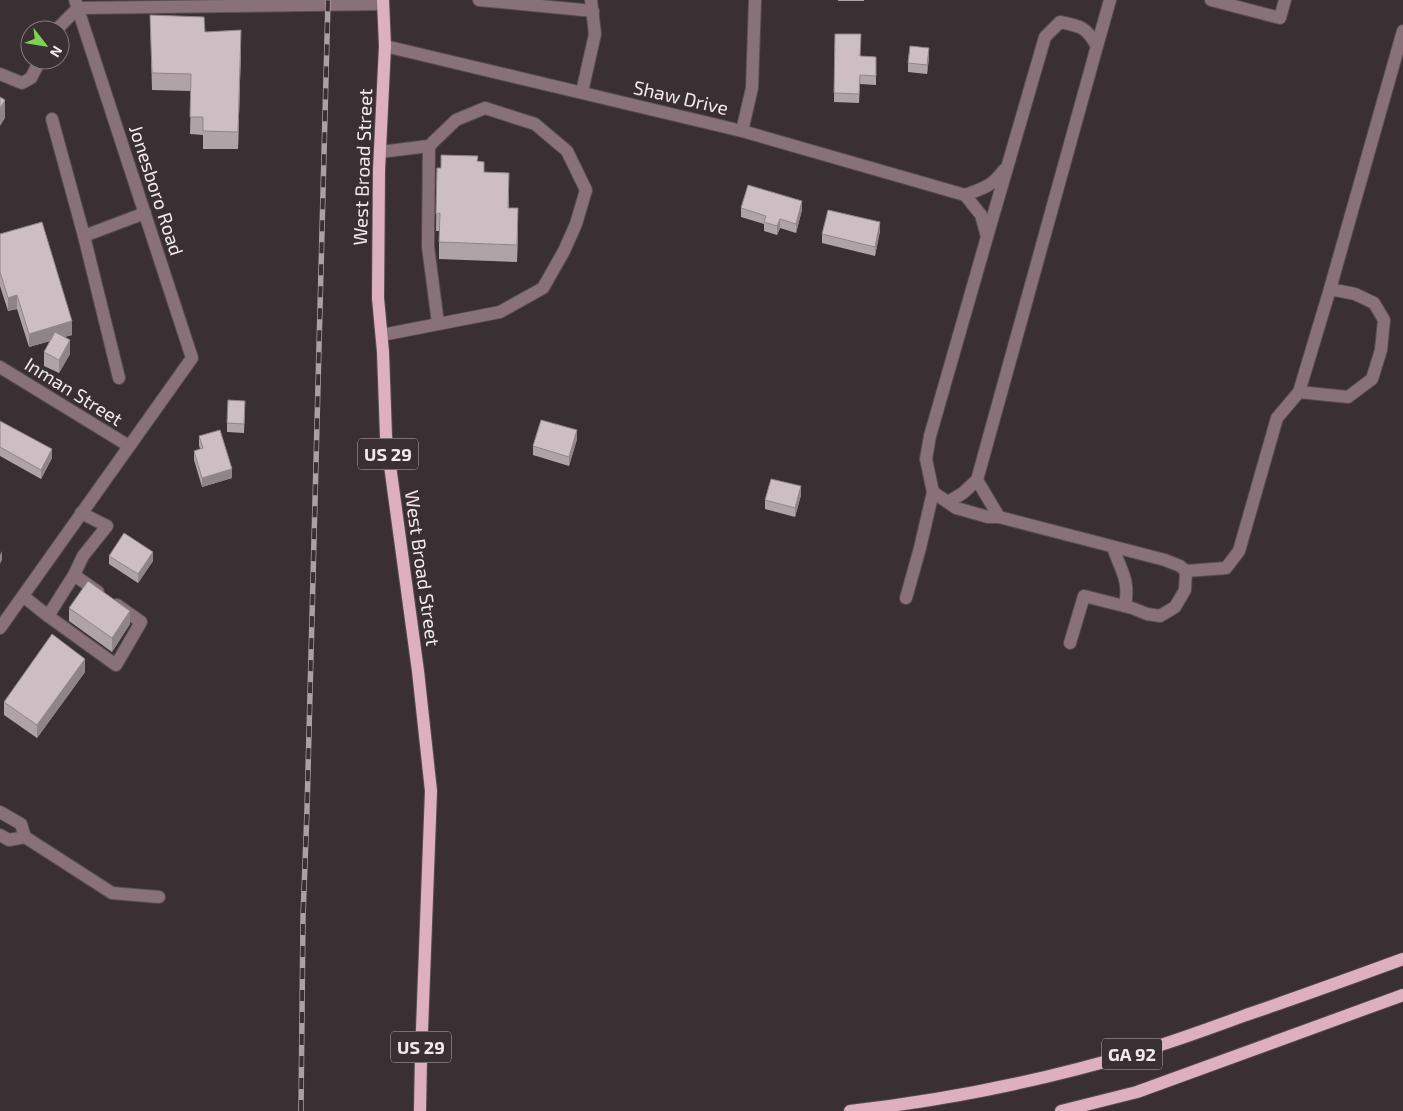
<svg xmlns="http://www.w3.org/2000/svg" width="1403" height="1111" font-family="'Exo 2',sans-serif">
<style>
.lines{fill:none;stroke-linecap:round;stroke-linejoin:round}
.minor-casing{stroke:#574d51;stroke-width:14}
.major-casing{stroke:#574d51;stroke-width:14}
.minor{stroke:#887179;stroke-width:12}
.major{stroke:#ddafbf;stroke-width:12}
.rail-casing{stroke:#aaa1a4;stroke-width:5.5}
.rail{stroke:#3a2f33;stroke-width:4;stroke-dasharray:11;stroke-linecap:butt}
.wall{fill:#afa3a7}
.shaded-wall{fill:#8f8588}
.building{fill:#ccbec2;stroke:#8f8588}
.labels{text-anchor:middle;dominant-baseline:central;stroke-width:5;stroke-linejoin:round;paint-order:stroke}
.shield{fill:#3a2f33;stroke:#bab2b4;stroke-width:1}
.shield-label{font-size:18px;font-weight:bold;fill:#f1eaec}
.street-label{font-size:19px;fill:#f1eaec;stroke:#3a2f33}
</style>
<rect width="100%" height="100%" fill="#3a2f33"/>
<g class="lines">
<defs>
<g id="minor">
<path d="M 479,0 L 593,11"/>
<path d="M 1211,0 L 1280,18 L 1285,0"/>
<path d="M 78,8 L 383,4"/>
<path d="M 56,30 L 78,8"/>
<path d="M 385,46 L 742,131 L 965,195"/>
<path d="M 1097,46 L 1110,0"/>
<path d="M 0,74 L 22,83 L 31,78 L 40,60"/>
<path d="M 582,92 L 595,34 L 591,0"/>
<path d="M 52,119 L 84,236 L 145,213"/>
<path d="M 742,131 L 752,88 L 755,0"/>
<path d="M 429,146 L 428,247 L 438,323"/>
<path d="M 380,152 L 429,146 L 456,120 L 485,108 L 535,124 L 567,151 L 586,190 L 576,224 L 564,251 L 543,288 L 500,312 L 382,335"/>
<path d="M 965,195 C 984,188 992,186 1004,170"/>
<path d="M 84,236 L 119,378"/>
<path d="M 0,367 L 129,446"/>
<path d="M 1299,392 L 1330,289"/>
<path d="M 977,480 L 999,517"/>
<path d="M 933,492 L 956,508 L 988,517 L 999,517 L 1165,560 L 1180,566 L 1186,571 L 1185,590 L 1175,607 L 1160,616 L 1147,614 L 1132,608 L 1084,596 L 1070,643"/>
<path d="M 948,502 L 963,493 L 977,480 L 1097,46 C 1086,27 1081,26 1060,22 L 1045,37 L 987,237"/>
<path d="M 1113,547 C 1121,572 1130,579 1125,606"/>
<path d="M 1186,571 L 1226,568 L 1239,551 L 1277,418 L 1299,392 L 1348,397 L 1372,379 L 1381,350 L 1384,320 L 1374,303 L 1355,294 L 1330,289 L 1403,31"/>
<path d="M 74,575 L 83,556 L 107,526 L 81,513"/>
<path d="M 23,596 L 48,616 L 74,575 L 98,592"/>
<path d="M 906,598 L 920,548 L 933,492 L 926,459 L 930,436 L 987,237 L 981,215 L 965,195"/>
<path d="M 48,616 L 116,665 L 141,622 L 117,605"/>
<path d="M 0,628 L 192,358 L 75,0"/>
<path d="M 0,812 L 21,824 L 25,837 L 112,893 L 159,897"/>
<path d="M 0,835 L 9,840 L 25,837"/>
</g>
<g id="major">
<path d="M 383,0 L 385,46 L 379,170 L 378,298 L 383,352 L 386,436 L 418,671 L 431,791 L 421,1056 L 420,1111"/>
<path d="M 850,1111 C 948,1100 1045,1080 1139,1052 C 1175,1041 1211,1028 1246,1015 C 1299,997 1351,978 1403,959"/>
<path d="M 1061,1111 L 1137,1092 L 1403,995"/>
</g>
</defs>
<use href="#minor" class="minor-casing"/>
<use href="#major" class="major-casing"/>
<use href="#minor" class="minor"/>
<use href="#major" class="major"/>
<defs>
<path id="rail" d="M 301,1111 L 303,917 L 307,810 L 328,0"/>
</defs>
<use href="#rail" class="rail-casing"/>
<use href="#rail" class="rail"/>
</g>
<g class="wall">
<rect x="838" y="0" width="26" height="1"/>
<path d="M 150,15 L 205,32 L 241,48 L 238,149 L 203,149 L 203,135 L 190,134 L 191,91 L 152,90 Z"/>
<path d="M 835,34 L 861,56 L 876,57 L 876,85 L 860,84 L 859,103 L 834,102 Z"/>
<path d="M 929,57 L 927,74 L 908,72 L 908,63 Z"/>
<path d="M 478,161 L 484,172 L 509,190 L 509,208 L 518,226 L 517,262 L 439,259 L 439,231 L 436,231 L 437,168 L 441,168 Z"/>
<path d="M 741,208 L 802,210 L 796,233 L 780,228 L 777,235 L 764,231 L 764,224 L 741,217 Z"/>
<path d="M 880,231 L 875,256 L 822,243 L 822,234 Z"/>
<path d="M 0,234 L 72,335 L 64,337 L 70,354 L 59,373 L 44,366 L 44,352 L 50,341 L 29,347 L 17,309 L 8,311 L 0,286 Z"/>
<path d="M 245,410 L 244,433 L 227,432 L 227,423 Z"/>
<path d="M 0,421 L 52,458 L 41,479 L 0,456 Z"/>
<path d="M 199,436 L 232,478 L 202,487 L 194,460 L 194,451 L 200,449 L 199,445 Z"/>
<path d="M 577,439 L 569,466 L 533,455 L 533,446 Z"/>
<path d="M 801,495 L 795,517 L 765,509 L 765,500 Z"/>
<path d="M 109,556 L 153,561 L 138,583 L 109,564 Z"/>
<path d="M 69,608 L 130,624 L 112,652 L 69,621 Z"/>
<path d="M 85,672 L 37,738 L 4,715 L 4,702 Z"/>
</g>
<g class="shaded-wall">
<path d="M 241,30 L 241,48 L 238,149 L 238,132 Z"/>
<path d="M 929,48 L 929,57 L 927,74 L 927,65 Z"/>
<path d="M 5,100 L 5,118 L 0,126 L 0,109 Z"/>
<path d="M 802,201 L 802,210 L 796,233 L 796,224 Z"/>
<path d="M 518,208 L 518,226 L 517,262 L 517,245 Z"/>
<path d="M 780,219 L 780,228 L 777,235 L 777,226 Z"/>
<path d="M 880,222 L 880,231 L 875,256 L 875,247 Z"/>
<path d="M 17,295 L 17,309 L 8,311 L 8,298 Z"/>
<path d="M 72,321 L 72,335 L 29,347 L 29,334 Z"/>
<path d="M 70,340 L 70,354 L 59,373 L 59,360 Z"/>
<path d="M 577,430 L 577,439 L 569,466 L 569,457 Z"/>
<path d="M 52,449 L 52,458 L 41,479 L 41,470 Z"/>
<path d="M 232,469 L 232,478 L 202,487 L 202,478 Z"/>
<path d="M 801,486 L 801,495 L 795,517 L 795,508 Z"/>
<path d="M 2,551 L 2,560 L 0,564 L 0,555 Z"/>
<path d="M 153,552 L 153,561 L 138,583 L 138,574 Z"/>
<path d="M 130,611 L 130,624 L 112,652 L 112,638 Z"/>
<path d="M 85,659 L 85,672 L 37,738 L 37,725 Z"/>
</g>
<g class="building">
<path d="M 150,15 L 204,17 L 205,32 L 241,30 L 238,132 L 203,131 L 203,117 L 190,117 L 191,74 L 152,73 Z"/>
<path d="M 835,34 L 861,34 L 860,56 L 876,57 L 876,76 L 860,75 L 859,94 L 834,93 Z"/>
<path d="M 910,46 L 929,48 L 927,65 L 908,63 Z"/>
<path d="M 0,97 L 5,100 L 0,109 Z"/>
<path d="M 441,155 L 478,156 L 477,161 L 484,162 L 484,172 L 509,173 L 508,208 L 518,208 L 517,245 L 439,242 L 440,213 L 436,214 L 437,168 L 441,168 Z"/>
<path d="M 748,185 L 802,201 L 796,224 L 780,219 L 777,226 L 764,222 L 766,216 L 741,208 Z"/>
<path d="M 828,210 L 880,222 L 875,247 L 822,234 Z"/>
<path d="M 42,222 L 72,321 L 29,334 L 17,295 L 8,298 L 0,272 L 0,234 Z"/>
<path d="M 55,332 L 70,340 L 59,360 L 44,352 Z"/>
<path d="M 228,400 L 245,401 L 244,424 L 227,423 Z"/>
<path d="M 541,420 L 577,430 L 569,457 L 533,446 Z"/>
<path d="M 0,421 L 52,449 L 41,470 L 0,447 Z"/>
<path d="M 220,430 L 232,469 L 202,478 L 194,451 L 203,448 L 199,436 Z"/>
<path d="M 771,479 L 801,486 L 795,508 L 765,500 Z"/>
<path d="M 124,533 L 153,552 L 138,574 L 109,556 Z"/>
<path d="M 88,581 L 130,611 L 112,638 L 69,608 Z"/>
<path d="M 52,634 L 85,659 L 37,725 L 4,702 Z"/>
</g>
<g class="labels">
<g class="shield">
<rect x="358" y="438.5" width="60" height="31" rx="4"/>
<rect x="391" y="1031.5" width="60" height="31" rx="4"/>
<rect x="1102" y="1038.5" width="60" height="31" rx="4"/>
</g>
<g class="shield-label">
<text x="388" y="454">US 29</text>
<text x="421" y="1047">US 29</text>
<text x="1132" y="1054">GA 92</text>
</g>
<g class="street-label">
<text transform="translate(681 97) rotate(13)">Shaw Drive</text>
<text transform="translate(362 167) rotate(-88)">West Broad Street</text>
<text transform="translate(157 190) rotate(72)">Jonesboro Road</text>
<text transform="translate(74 391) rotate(32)">Inman Street</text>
<text transform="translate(423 568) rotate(82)">West Broad Street</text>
</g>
</g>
<g transform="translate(45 45) rotate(121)"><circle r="24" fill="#3a2f33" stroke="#837a7d"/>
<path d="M0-4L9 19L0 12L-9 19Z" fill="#80d051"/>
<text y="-8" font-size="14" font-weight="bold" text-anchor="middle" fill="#f1eaec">N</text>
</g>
</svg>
